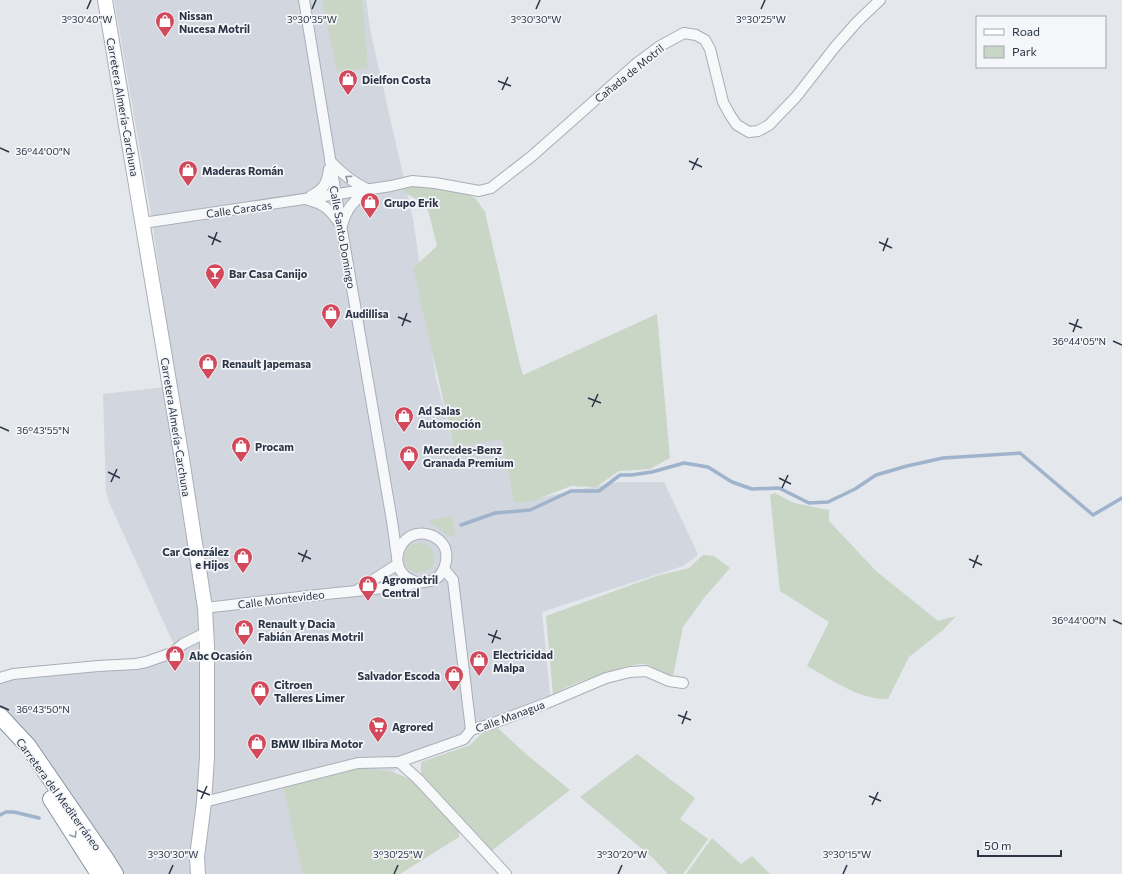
<svg xmlns="http://www.w3.org/2000/svg" width="1122" height="874" font-family="Commissioner,sans-serif">
<style>
.built{fill:#d2d6de}
.green{fill:#c9d6c5}
.lines{fill:none;stroke-linecap:round;stroke-linejoin:round}
.stream{stroke:#9fb4cc;stroke-width:3.5}
.minor-casing{stroke:#a9aeb7;stroke-width:12}
.secondary-casing{stroke:#a9aeb7;stroke-width:16}
.trunk-casing{stroke:#8b94a3;stroke-width:18}
.minor{stroke:#f7f8fa;stroke-width:10}
.secondary{stroke:#fff;stroke-width:14}
.trunk{stroke:#fff;stroke-width:16}
.oneway{stroke:#9196a0}
.oneway2{stroke:#959aa2}
.ticks{fill:none;stroke:#2b3445;stroke-width:1.5}
.labels{text-anchor:middle;dominant-baseline:central;stroke-width:3.5;stroke-linejoin:round;paint-order:stroke}
.poi-label{font-size:11px;font-weight:bold;fill:#2b3445;stroke:#f4f6f9;text-anchor:start}
.street-label{font-size:11px;fill:#2b3445;stroke:#f4f6f9}
.ticks-label{font-size:10px;text-anchor:middle;fill:#2b3445;stroke:#f4f6f9;stroke-width:3.5;stroke-linejoin:round;paint-order:stroke}
</style>
<rect width="100%" height="100%" fill="#e4e7ec"/>
<path class="built" d="M 114,0 L 366,0 L 371,34 L 413,219 L 436,378 L 454,447 L 502,438 L 514,503 L 617,482 L 664,482 L 697,552 L 697,556 L 683,566 L 542,612 L 551,703 L 481,722 L 393,771 L 437,814 L 399,874 L 116,874 L 80,814 L 0,704 L 0,684 L 15,673 L 144,660 L 175,647 L 109,502 L 106,491 L 103,394 L 175,386 L 151,213 Z"/>
<g class="green">
<path d="M 322,0 L 362,0 L 368,68 L 337,72 Z"/>
<path d="M 420,186 L 463,192 L 475,198 L 485,212 L 520,365 L 523,375 L 657,314 L 670,458 L 650,469 L 619,471 L 596,487 L 571,486 L 532,501 L 514,503 L 502,439 L 454,447 L 413,268 L 437,246 L 427,206 L 404,192 L 403,187 Z"/>
<path d="M 775,493 L 794,503 L 829,510 L 829,521 L 876,571 L 938,621 L 956,616 L 943,630 L 909,657 L 888,699 C 859,700 831,679 807,666 L 829,622 L 780,591 L 770,495 Z"/>
<path d="M 452,516 L 455,535 C 453,535 450,536 448,535 C 444,534 443,531 440,529 C 435,526 432,527 429,521 L 430,520 Z"/>
<circle cx="419" cy="558" r="15"/>
<path d="M 703,555 L 714,556 L 730,568 L 704,598 L 683,627 L 673,676 C 662,674 655,666 644,664 C 634,662 581,681 570,686 C 564,688 558,692 553,695 L 546,616 L 656,576 L 689,568 Z"/>
<path d="M 498,728 L 527,755 L 570,790 L 490,852 L 453,809 L 421,776 L 421,762 L 470,745 L 481,734 Z"/>
<path d="M 637,754 L 695,798 L 680,819 L 708,839 L 683,874 L 668,874 L 653,858 L 580,797 Z"/>
<path d="M 363,768 C 380,770 399,771 413,782 L 457,827 L 459,832 L 459,837 L 400,874 L 303,874 L 283,788 Z"/>
<path d="M 712,838 L 741,864 L 752,856 L 770,874 L 686,874 Z"/>
</g>
<g class="lines">
<g class="stream">
<path d="M 461,525 L 495,513 L 530,510 L 571,491 L 599,491 L 620,475 L 631,475 L 652,472 L 684,463 L 708,467 L 732,482 L 752,489 L 779,488 L 809,503 L 828,502 L 855,489 L 876,475 L 907,466 L 943,458 L 1020,453 L 1093,515 L 1122,498"/>
<path d="M 0,815 L 6,812 L 14,812 L 39,818"/>
</g>
<defs>
<g id="minor">
<path d="M 304,0 L 336,195 L 392,521 L 397,557"/>
<path d="M 330,161 C 342,174 353,183 369,190"/>
<path d="M 311,196 C 324,189 327,184 329,169"/>
<path d="M 308,200 C 324,204 330,209 339,223"/>
<path d="M 143,223 L 391,186 L 412,181 L 435,183 L 479,191 L 491,188 L 532,156 L 637,63 L 660,46 L 684,33 L 696,35 L 705,40 L 710,49 L 723,102 L 730,115 L 737,125 L 749,132 L 758,131 L 769,125 L 796,97 L 835,47 L 857,22 L 880,0"/>
<path d="M 342,225 C 347,208 353,201 368,191"/>
<path d="M 444,569 L 453,580 L 471,730"/>
<path d="M 359,589 L 398,564"/>
<path d="M 205,608 C 256,602 306,596 356,591 C 376,589 396,587 416,583 C 421,582 427,582 431,581 C 444,577 449,560 445,548 C 442,541 434,535 426,534 C 405,529 388,557 403,574 C 407,579 412,580 418,583"/>
<path d="M 0,678 L 13,674 L 98,666 L 136,664 L 146,662 L 172,653 L 183,644 L 207,632"/>
<path d="M 471,730 L 491,724 L 547,703 L 606,678 L 630,672 L 646,671 L 669,681 L 683,683"/>
<path d="M 399,762 L 418,779 L 506,874"/>
<path d="M 204,802 L 358,763 L 399,762 L 464,739 L 471,730"/>
</g>
<path id="secondary" d="M 105,0 L 182,459 L 205,608 L 207,646 L 207,757 L 204,802 L 197,857 L 198,874"/>
<g id="trunk">
<path d="M 0,716 L 28,746 L 105,858 L 115,874"/>
<path d="M 51,799 L 99,874"/>
</g>
</defs>
<use href="#minor" class="minor-casing"/>
<use href="#secondary" class="secondary-casing"/>
<use href="#trunk" class="trunk-casing"/>
<use href="#minor" class="minor"/>
<use href="#secondary" class="secondary"/>
<use href="#trunk" class="trunk"/>
</g>
<defs><path id="oneway-chevron" d="M-2-3.5L2.5 0L-2 3.5" fill="none" stroke-width="1.6" stroke-linecap="round" stroke-linejoin="round"/></defs>
<use class="oneway" href="#oneway-chevron" transform="translate(348 178) rotate(-144)"/>
<use class="oneway2" href="#oneway-chevron" transform="translate(74 835) rotate(58)"/>
<path class="ticks" d="M 87,9 L 91,0M 312,9 L 316,0M 536,9 L 540,0M 761,9 L 765,0M 498,81 L 511,86M 502,90 L 508,77M 0,148 L 9,152M 689,161 L 702,167M 692,170 L 698,158M 208,236 L 221,242M 879,242 L 892,248M 212,245 L 217,232M 883,251 L 888,238M 398,317 L 411,322M 1069,323 L 1082,328M 402,326 L 407,313M 1073,332 L 1078,319M 1113,341 L 1122,345M 588,398 L 601,403M 592,407 L 598,394M 0,427 L 9,431M 108,472 L 120,478M 779,478 L 791,484M 111,482 L 117,469M 782,488 L 788,475M 298,553 L 311,559M 969,559 L 982,565M 302,562 L 307,550M 973,568 L 978,555M 1113,620 L 1122,624M 488,634 L 501,639M 492,643 L 497,630M 0,706 L 9,710M 678,715 L 691,720M 682,724 L 687,711M 197,790 L 210,795M 869,796 L 881,801M 201,799 L 207,786M 872,805 L 878,792M 169,874 L 173,865M 394,874 L 398,865M 618,874 L 622,865M 843,874 L 847,865"/>
<defs>
<symbol id="shop-pin" viewBox="-11 -11 22 30"><path d="M0 17L-7.5 6A9.5 9.5 0 1 1 7.5 6Z" fill="#d1495b" stroke="#f4f6f9"/><path d="M-5-2.5h2.3a2.7 3.5 0 0 1 5.4 0H5L5.5 6h-11ZM-1.5-2.5h3a1.5 2.3 0 0 0-3 0Z" fill="#fff"/></symbol>
<symbol id="bar-pin" viewBox="-11 -11 22 30"><path d="M0 17L-7.5 6A9.5 9.5 0 1 1 7.5 6Z" fill="#d1495b" stroke="#f4f6f9"/><path d="M-6-5H6L.8 .8V4.5H3.5V6h-7V4.5H-.8V.8Z" fill="#fff"/></symbol>
<symbol id="supermarket-pin" viewBox="-11 -11 22 30"><path d="M0 17L-7.5 6A9.5 9.5 0 1 1 7.5 6Z" fill="#d1495b" stroke="#f4f6f9"/><path d="M-6-5.5h2.5l.6 2H6L4.5 2H-2.5L-4.4-4H-6ZM-1.5 3.2a1.3 1.3 0 1 0 .1 0ZM3 3.2a1.3 1.3 0 1 0 .1 0Z" fill="#fff"/></symbol>
</defs>
<g fill-rule="evenodd">
<use href="#shop-pin" x="154" y="10" width="22" height="30"/>
<use href="#shop-pin" x="337" y="68" width="22" height="30"/>
<use href="#shop-pin" x="177" y="159" width="22" height="30"/>
<use href="#shop-pin" x="359" y="191" width="22" height="30"/>
<use href="#bar-pin" x="204" y="262" width="22" height="30"/>
<use href="#shop-pin" x="320" y="302" width="22" height="30"/>
<use href="#shop-pin" x="197" y="352" width="22" height="30"/>
<use href="#shop-pin" x="393" y="405" width="22" height="30"/>
<use href="#shop-pin" x="230" y="435" width="22" height="30"/>
<use href="#shop-pin" x="398" y="444" width="22" height="30"/>
<use href="#shop-pin" x="232" y="546" width="22" height="30"/>
<use href="#shop-pin" x="357" y="574" width="22" height="30"/>
<use href="#shop-pin" x="233" y="618" width="22" height="30"/>
<use href="#shop-pin" x="164" y="644" width="22" height="30"/>
<use href="#shop-pin" x="468" y="649" width="22" height="30"/>
<use href="#shop-pin" x="443" y="664" width="22" height="30"/>
<use href="#shop-pin" x="249" y="679" width="22" height="30"/>
<use href="#supermarket-pin" x="367" y="715" width="22" height="30"/>
<use href="#shop-pin" x="246" y="732" width="22" height="30"/>
</g>
<g class="labels">
<g class="poi-label">
<text x="179" y="15">Nissan<tspan x="179" dy="13">Nucesa Motril</tspan></text>
<text x="362" y="79">Dielfon Costa</text>
<text x="202" y="170">Maderas Román</text>
<text x="384" y="202">Grupo Erik</text>
<text x="229" y="273">Bar Casa Canijo</text>
<text x="345" y="313">Audillisa</text>
<text x="222" y="363">Renault Japemasa</text>
<text x="418" y="410">Ad Salas<tspan x="418" dy="13">Automoción</tspan></text>
<text x="255" y="446">Procam</text>
<text x="423" y="449">Mercedes-Benz<tspan x="423" dy="13">Granada Premium</tspan></text>
<text x="229" y="551" text-anchor="end">Car González<tspan x="229" dy="13">e Hijos</tspan></text>
<text x="382" y="579">Agromotril<tspan x="382" dy="13">Central</tspan></text>
<text x="258" y="623">Renault y Dacia<tspan x="258" dy="13">Fabián Arenas Motril</tspan></text>
<text x="493" y="654">Electricidad<tspan x="493" dy="13">Malpa</tspan></text>
<text x="189" y="655">Abc Ocasión</text>
<text x="440" y="675" text-anchor="end">Salvador Escoda</text>
<text x="274" y="684">Citroen<tspan x="274" dy="13">Talleres Limer</tspan></text>
<text x="392" y="726">Agrored</text>
<text x="271" y="743">BMW Ilbira Motor</text>
</g>
<g class="street-label">
<text transform="translate(629 73) rotate(-39)">Cañada de Motril</text>
<text transform="translate(123 107) rotate(80)">Carretera Almería-Carchuna</text>
<text transform="translate(239 209) rotate(-8)">Calle Caracas</text>
<text transform="translate(343 237) rotate(80)">Calle Santo Domingo</text>
<text transform="translate(176 427) rotate(81)">Carretera Almería-Carchuna</text>
<text transform="translate(281 599) rotate(-7)">Calle Montevideo</text>
<text transform="translate(510 716) rotate(-20)">Calle Managua</text>
<text transform="translate(59 794) rotate(54)">Carretera del Mediterráneo</text>
</g>
</g>
<g class="ticks-label">
<text x="87" y="23">3°30'40"W</text>
<text x="312" y="23">3°30'35"W</text>
<text x="536" y="23">3°30'30"W</text>
<text x="761" y="23">3°30'25"W</text>
<text x="43" y="155">36°44'00"N</text>
<text x="1079" y="345">36°44'05"N</text>
<text x="43" y="434">36°43'55"N</text>
<text x="1079" y="624">36°44'00"N</text>
<text x="43" y="713">36°43'50"N</text>
<text x="173" y="858">3°30'30"W</text>
<text x="398" y="858">3°30'25"W</text>
<text x="622" y="858">3°30'20"W</text>
<text x="847" y="858">3°30'15"W</text>
</g>
<rect x="976" y="16" width="130" height="52" fill="#f4f6f9" stroke="#a4a8b1"/>
<rect x="984" y="29" width="20" height="6" fill="#ffffff" stroke="#a4a8b1"/>
<text x="1012" y="36" font-size="12" fill="#2b3445">Road</text>
<rect x="984" y="46" width="20" height="12" fill="#c9d6c5" stroke="#a4a8b1"/>
<text x="1012" y="56" font-size="12" fill="#2b3445">Park</text>
<path d="M978 850v6h83v-6" fill="none" stroke="#2b3445" stroke-width="2"/>
<text x="984" y="850" font-size="12" fill="#2b3445" stroke="#f4f6f9" stroke-width="3" paint-order="stroke">50 m</text>
</svg>
